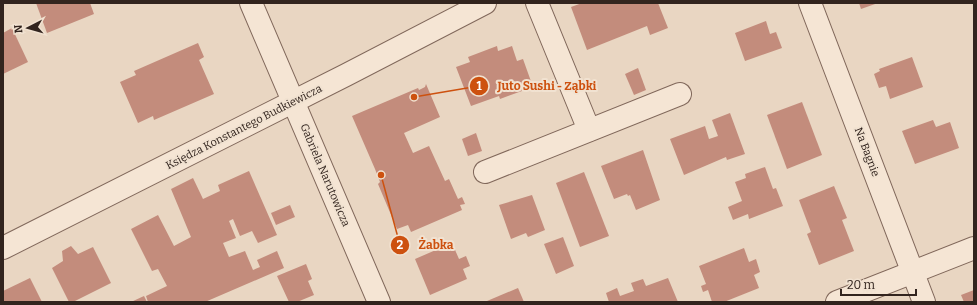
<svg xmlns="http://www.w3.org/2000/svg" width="977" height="305" font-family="Bitter,serif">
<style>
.building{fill:#c38c7c}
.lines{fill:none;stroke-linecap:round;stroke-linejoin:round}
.minor-casing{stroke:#81685b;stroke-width:24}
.minor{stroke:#f5e5d4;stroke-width:22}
.labels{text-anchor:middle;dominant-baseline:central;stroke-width:4;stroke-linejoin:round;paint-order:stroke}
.street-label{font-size:11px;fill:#32241e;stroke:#f1e2d1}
.leader{fill:none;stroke:#cd510f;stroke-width:1.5}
.callout-dot{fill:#cd510f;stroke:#f1e2d1;stroke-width:1.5}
.mark-label{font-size:12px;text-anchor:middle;font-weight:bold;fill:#fff}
.callout-label{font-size:12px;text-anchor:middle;font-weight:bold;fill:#cd510f;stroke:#f1e2d1;stroke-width:4;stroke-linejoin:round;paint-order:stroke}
</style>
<rect width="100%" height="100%" fill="#e9d6c2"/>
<g class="building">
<path d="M 36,3 L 90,3 L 94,14 L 47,33 Z"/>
<path d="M 582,3 L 658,3 L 668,28 L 650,35 L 647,26 L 587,50 L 571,7 Z"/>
<path d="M 859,3 L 878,3 L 861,9 Z"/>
<path d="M 766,21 L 770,34 L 776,32 L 782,48 L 745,61 L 735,33 Z"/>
<path d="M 12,28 L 28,62 L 3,74 L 3,33 Z"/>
<path d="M 198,43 L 204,57 L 199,60 L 214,94 L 154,120 L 153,116 L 138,123 L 120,82 L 136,75 L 134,71 Z"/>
<path d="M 497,46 L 498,51 L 512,46 L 517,61 L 523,59 L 533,87 L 500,99 L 499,96 L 471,106 L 456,67 L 470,62 L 468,57 Z"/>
<path d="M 912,57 L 923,87 L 890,99 L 886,86 L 879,88 L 874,74 L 880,71 L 879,69 Z"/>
<path d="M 638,68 L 646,90 L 634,95 L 625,74 Z"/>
<path d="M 426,84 L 440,117 L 404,133 L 413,153 L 429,146 L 445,181 L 449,179 L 458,199 L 462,197 L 465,204 L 460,205 L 462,210 L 411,232 L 408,225 L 397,229 L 378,184 L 380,182 L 375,169 L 352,116 L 418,88 L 419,90 L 425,87 Z"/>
<path d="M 802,102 L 822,155 L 787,169 L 767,115 Z"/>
<path d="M 730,113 L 745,154 L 727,160 L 726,157 L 684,175 L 670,139 L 705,126 L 709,139 L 718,136 L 712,120 Z"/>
<path d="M 933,120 L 936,127 L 950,122 L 959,148 L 915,164 L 902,131 Z"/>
<path d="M 476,133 L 482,151 L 468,156 L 462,139 Z"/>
<path d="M 643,150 L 660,200 L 636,210 L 630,195 L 628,196 L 627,194 L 614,199 L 601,166 Z"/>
<path d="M 765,167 L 773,189 L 776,188 L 783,206 L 749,219 L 748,214 L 733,220 L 728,207 L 742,201 L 735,182 L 746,178 L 745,174 Z"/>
<path d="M 249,171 L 277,235 L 258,243 L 252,231 L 240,236 L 233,219 L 229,221 L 236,238 L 223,243 L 229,257 L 245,251 L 253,270 L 260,267 L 257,260 L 277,251 L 284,268 L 205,302 L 148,302 L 146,296 L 167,286 L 158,269 L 152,271 L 131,229 L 158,215 L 174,246 L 191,237 L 171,189 L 193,178 L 203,199 L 220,191 L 218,185 Z"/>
<path d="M 584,172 L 609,236 L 580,247 L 556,183 Z"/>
<path d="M 834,186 L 847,218 L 842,220 L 854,251 L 819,265 L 807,234 L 811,232 L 799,200 Z"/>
<path d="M 532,195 L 545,230 L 528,237 L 526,233 L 511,239 L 499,205 Z"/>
<path d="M 290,205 L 295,217 L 276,225 L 271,213 Z"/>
<path d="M 563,237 L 574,266 L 556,274 L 544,244 Z"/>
<path d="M 452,243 L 459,259 L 466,256 L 470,266 L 463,269 L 467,279 L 430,295 L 415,259 Z"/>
<path d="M 71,246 L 78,254 L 93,247 L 111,283 L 73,302 L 69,302 L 52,268 L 63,261 L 62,251 Z"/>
<path d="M 744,248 L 749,262 L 756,259 L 760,272 L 754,275 L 759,288 L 724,302 L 712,302 L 708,290 L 703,292 L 701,286 L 706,284 L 699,266 Z"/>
<path d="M 306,264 L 312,279 L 308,281 L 314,295 L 297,302 L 289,302 L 277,276 Z"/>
<path d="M 30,278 L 42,302 L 3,302 L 3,291 Z"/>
<path d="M 668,278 L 678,302 L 609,302 L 606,293 L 617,288 L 620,296 L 634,291 L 631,283 L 643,279 L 646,286 Z"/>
<path d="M 518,288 L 524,302 L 488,302 L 487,301 Z"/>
<path d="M 974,290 L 974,302 L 964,302 L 961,295 Z"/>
<path d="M 144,296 L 147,302 L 131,302 Z"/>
</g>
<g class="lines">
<defs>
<g id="minor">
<path d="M 251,3 L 379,302"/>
<path d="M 537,3 L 589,130"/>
<path d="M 810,3 L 924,302"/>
<path d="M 485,172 L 680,94"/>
<path d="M 3,248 L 346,75 L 485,3"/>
<path d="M 837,302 L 974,248"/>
</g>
</defs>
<use href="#minor" class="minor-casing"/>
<use href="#minor" class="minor"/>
</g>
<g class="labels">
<g class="street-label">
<text transform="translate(244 127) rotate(-27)">Księdza Konstantego Budkiewicza</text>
<text transform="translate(867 152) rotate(69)">Na Bagnie</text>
<text transform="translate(325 175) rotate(67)">Gabriela Narutowicza</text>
</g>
</g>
<path class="leader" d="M414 97L479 86M381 175L400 245"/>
<g class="callout-dot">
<circle cx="414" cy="97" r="4"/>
<circle cx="381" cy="175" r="4"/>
<circle cx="479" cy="86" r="10"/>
<circle cx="400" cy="245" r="10"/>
</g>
<g class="mark-label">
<text x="479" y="90">1</text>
<text x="400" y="249">2</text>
</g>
<g class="callout-label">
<text x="547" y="90">Juto Sushi - Ząbki</text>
<text x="436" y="249">Żabka</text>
</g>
<rect width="977" height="305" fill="none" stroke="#32241e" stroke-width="8"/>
<g transform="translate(28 28) rotate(264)" stroke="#f1e2d1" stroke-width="3" paint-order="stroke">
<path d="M0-3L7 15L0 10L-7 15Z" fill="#32241e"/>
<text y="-6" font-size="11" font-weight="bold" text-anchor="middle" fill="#32241e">N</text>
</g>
<path d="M841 289v6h75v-6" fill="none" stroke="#32241e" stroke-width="2"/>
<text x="847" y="289" font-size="12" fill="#32241e" stroke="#f1e2d1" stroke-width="3" paint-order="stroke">20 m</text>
</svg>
